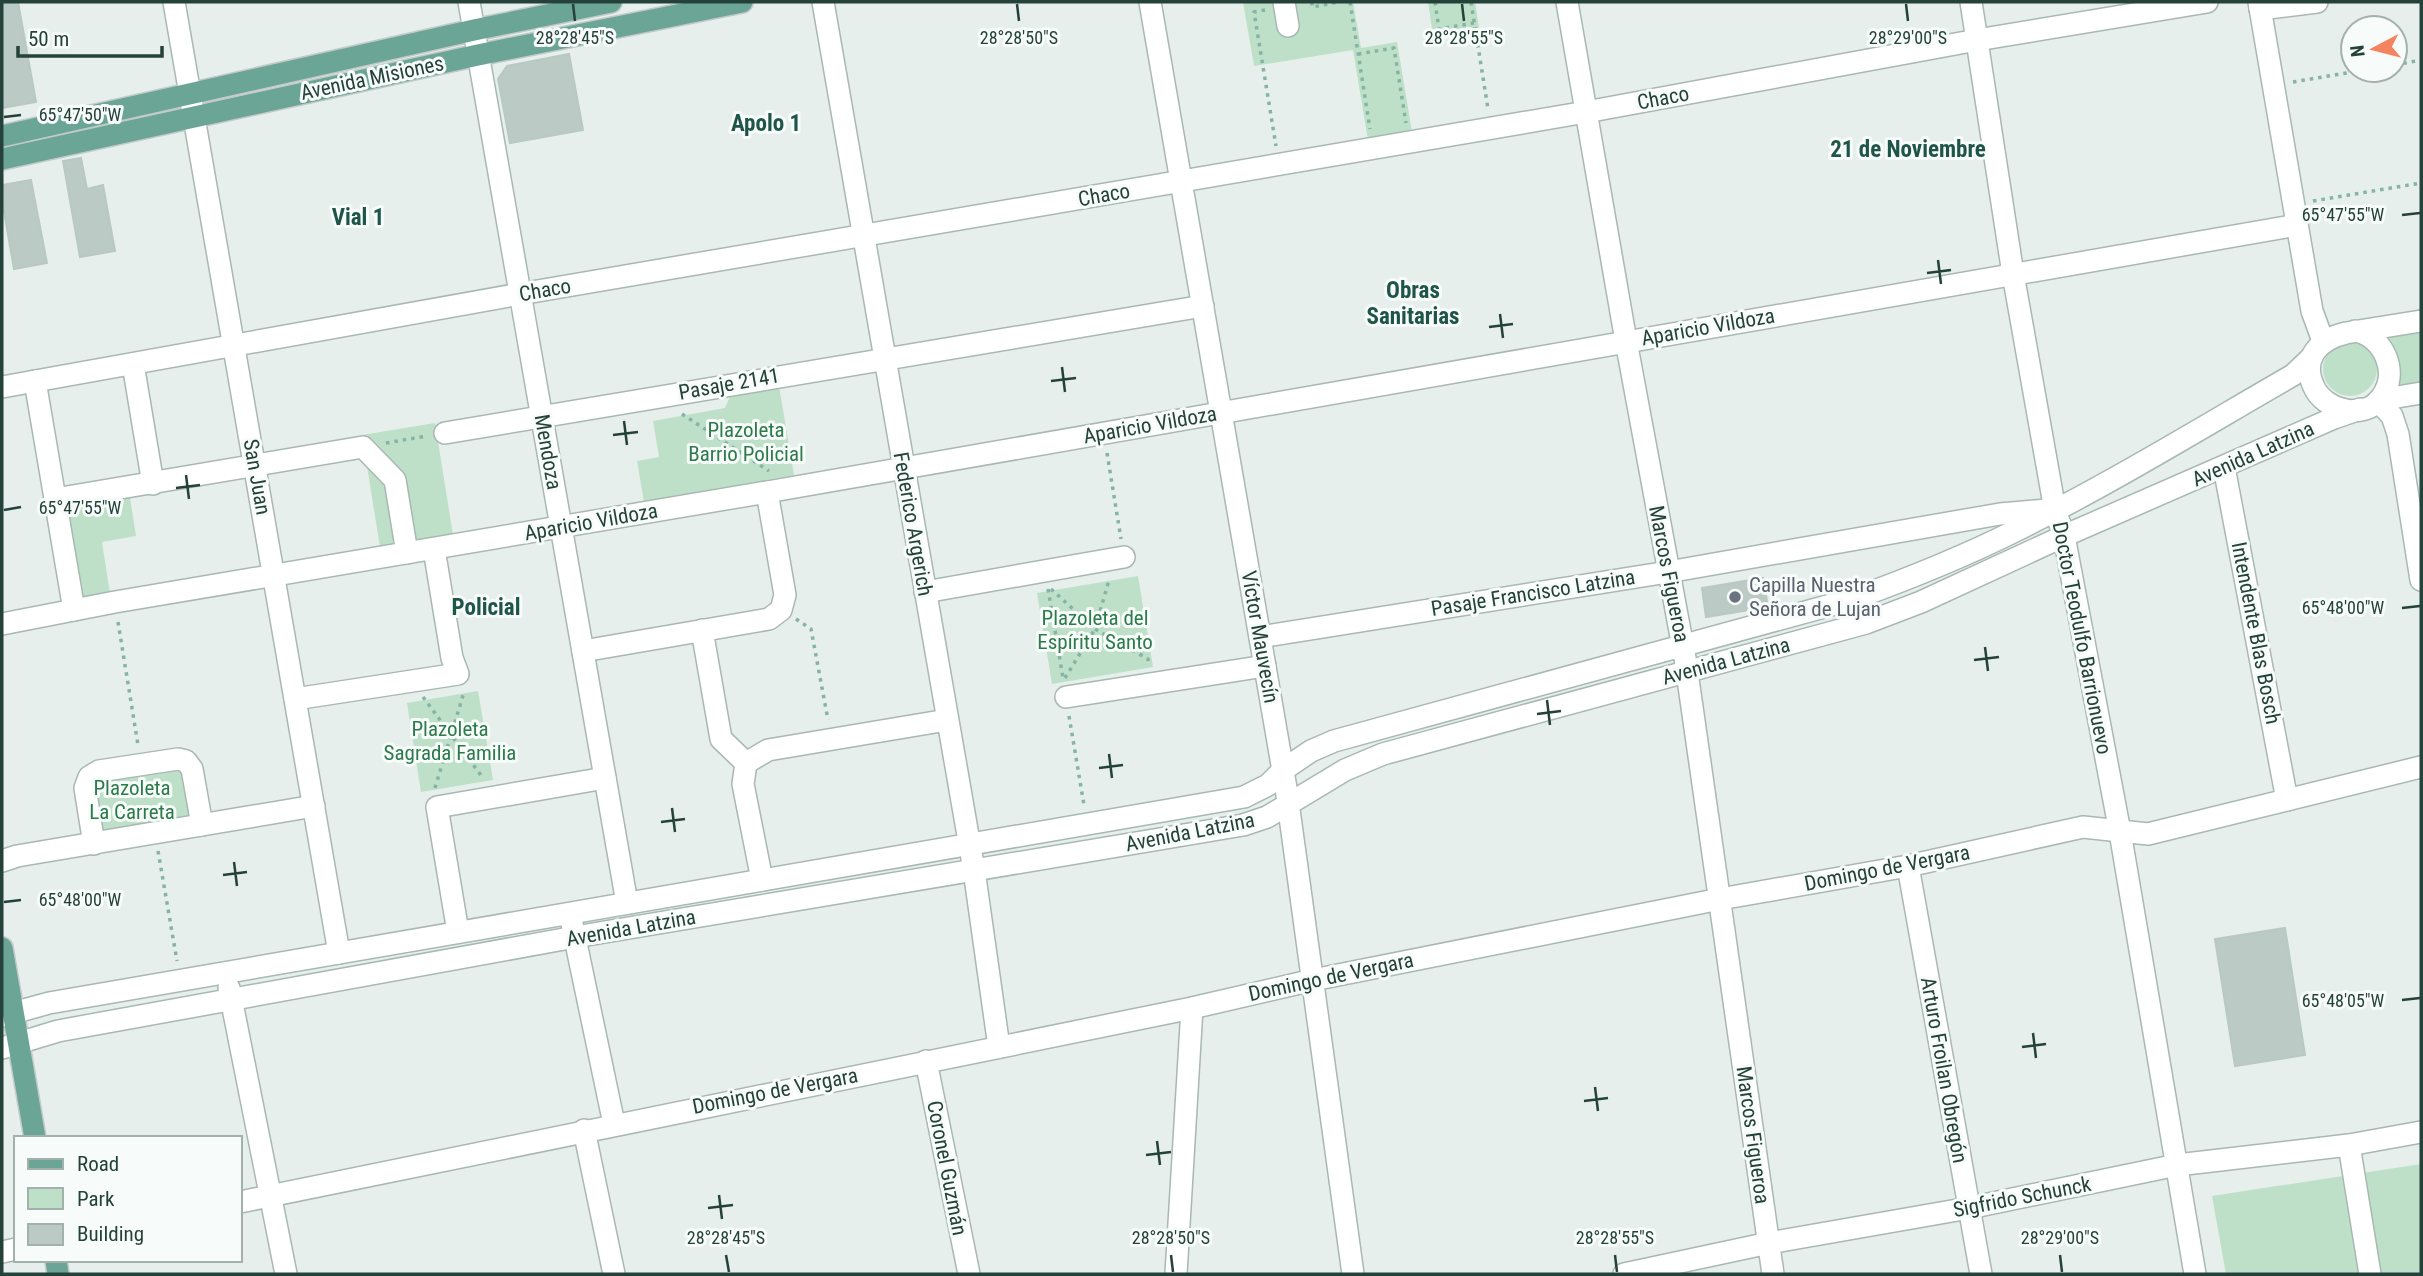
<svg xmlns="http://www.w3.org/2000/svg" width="2423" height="1276" font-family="'Roboto Condensed',sans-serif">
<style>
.green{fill:#bfe0c8}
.building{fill:#bbcac4;stroke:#b8c9c2;stroke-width:2}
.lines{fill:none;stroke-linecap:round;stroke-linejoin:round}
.minor-casing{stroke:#a8b8b2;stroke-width:24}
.major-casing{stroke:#c2cac8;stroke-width:24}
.path{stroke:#86b3a5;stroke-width:3.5;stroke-dasharray:3.5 5;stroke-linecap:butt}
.minor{stroke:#fff;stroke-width:21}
.major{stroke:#6aa596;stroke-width:21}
.ticks{fill:none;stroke:#24423a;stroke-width:2.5}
.worship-dot{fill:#6b7280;stroke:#f7fbf9;stroke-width:2.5}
.labels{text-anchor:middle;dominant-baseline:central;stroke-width:6;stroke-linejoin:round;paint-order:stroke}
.street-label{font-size:21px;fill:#24423a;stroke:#f7fbf9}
.park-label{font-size:21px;fill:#2d7a4b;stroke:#f7fbf9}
.worship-label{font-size:21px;fill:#5b616d;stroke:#f7fbf9;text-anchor:start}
.neighbourhood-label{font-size:23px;font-weight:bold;fill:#1f5548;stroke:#f7fbf9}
.ticks-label{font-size:18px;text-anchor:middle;fill:#24423a;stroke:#f7fbf9;stroke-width:6;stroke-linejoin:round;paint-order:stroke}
</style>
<rect width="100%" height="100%" fill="#e6efeb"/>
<g class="green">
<path d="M 1243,2 L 1353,2 L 1361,48 L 1397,42 L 1412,132 L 1368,140 L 1353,50 L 1254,66 Z"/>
<path d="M 1428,2 L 1475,2 L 1479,28 L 1433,35 Z"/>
<path d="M 2421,328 L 2421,386 L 2392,391 L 2378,335 Z"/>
<circle cx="2350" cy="369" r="27"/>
<path d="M 779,386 L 794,475 L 644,502 L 637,461 L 659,457 L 653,421 L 725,408 L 731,394 Z"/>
<path d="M 435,423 L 453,535 L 380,547 L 362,435 Z"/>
<path d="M 127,479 L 136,536 L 102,542 L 110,594 L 88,598 L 81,596 L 60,490 Z"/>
<path d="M 1138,576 L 1153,667 L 1052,684 L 1037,593 Z"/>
<path d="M 478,691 L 493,780 L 421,792 L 407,703 Z"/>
<path d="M 183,768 L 190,815 L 111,831 L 103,830 L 100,826 L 94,789 L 96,782 Z"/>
<path d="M 2421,1164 L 2421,1274 L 2226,1274 L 2212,1196 Z"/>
</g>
<g class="building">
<path d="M 18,2 L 36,102 L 2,108 L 2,4 Z"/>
<path d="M 569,54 L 583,130 L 510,143 L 498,79 L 507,66 Z"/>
<path d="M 81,158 L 87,189 L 103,185 L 115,251 L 80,257 L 63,161 Z"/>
<path d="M 31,180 L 47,263 L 14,269 L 2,200 L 2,185 Z"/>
<path d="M 1763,578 L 1768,607 L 1706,617 L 1702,588 Z"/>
<path d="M 2285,928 L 2305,1055 L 2235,1066 L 2215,939 Z"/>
</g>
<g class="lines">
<defs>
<g id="minor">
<path d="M 174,2 L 339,953"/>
<path d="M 469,2 L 627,903"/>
<path d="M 823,2 L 974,870 L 999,1047"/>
<path d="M 1150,2 L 1286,788 L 1353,1274"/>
<path d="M 1284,2 L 1288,26"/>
<path d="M 1567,2 L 1626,341 L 1685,658 L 1773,1274"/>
<path d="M 1971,2 L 2013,274 L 2055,510 L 2064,536 L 2120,832 L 2195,1274"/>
<path d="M 2259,2 L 2312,311 L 2323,341"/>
<path d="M 2260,9 L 2317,2"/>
<path d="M 2355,331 C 2384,336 2400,373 2381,398 C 2364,421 2324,410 2314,387 C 2300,358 2320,339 2346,333 L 2421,321"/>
<path d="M 133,364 L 153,484"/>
<path d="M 35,381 L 74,610"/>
<path d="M 2,387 L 520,294 L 1586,112 L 1977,40 L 2207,2"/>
<path d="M 2380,400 L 2421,393"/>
<path d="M 2378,401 L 2392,416 L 2398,434 L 2421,580"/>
<path d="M 445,433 L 1203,306"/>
<path d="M 2224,467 L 2287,800"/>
<path d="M 55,499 L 363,447 L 395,480 L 407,553"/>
<path d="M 925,592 L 1124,557"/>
<path d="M 2,624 L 115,602 L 767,492 L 2297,225"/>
<path d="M 702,630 L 721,739 L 746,763"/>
<path d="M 1260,637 L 1668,572 L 2000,514 L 2046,510"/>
<path d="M 583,651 L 769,619 L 781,610 L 785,595 L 767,492"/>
<path d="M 1066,697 L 1265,666"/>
<path d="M 295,699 L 458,674 L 452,658 L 434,549"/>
<path d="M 746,763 L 768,750 L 947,720"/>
<path d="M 746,763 L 743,784 L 762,880"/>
<path d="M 94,844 L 85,788 L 89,777 L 99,771 L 178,759 L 186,761 L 192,769 L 202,825"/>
<path d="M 2,861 L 17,856 L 314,806"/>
<path d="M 1908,866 L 1981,1274"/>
<path d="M 572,924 L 614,1124"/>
<path d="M 458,932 L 437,807 L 605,778"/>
<path d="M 229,988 L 286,1274"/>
<path d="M 2,1016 L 49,1003 L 1244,797 L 1268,785 L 1283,770 L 1311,751 L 1334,741 L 1853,599 C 1908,579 1963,557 2015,531 C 2110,484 2201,428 2293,375 L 2312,357"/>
<path d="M 2,1048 L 58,1031 L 575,937 L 1243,825 L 1267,817 L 1345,770 L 1383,754 L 1866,623 L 1921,602 L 2064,536 L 2334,418 L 2360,409"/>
<path d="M 926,1061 L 969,1274"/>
<path d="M 584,1130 L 614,1274"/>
<path d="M 2349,1145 L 2370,1274"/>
<path d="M 240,1202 L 1192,1008 L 1313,980 L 1720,899 L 1908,866 L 2083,827 L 2148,834 L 2421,767"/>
<path d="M 2,1252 L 16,1249"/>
<path d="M 1176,1274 L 1192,1008"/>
<path d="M 1624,1274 L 1769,1243 L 1969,1208 L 2177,1165 L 2349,1145 L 2421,1132"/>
</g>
<g id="major">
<path d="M 2,136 L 474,30 L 611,2"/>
<path d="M 2,159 L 478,55 L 742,2"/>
<path d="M 2,948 L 35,1138"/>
<path d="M 56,1260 L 58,1274"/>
</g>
</defs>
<use href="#minor" class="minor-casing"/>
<use href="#major" class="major-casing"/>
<g class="path">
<path d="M 1312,2 L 1312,7 L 1339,2"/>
<path d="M 1350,2 L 1370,129"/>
<path d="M 1435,2 L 1439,29 L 1474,23"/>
<path d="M 1471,2 L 1488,109"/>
<path d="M 1265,10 L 1254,12 L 1276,146"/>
<path d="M 1358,54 L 1394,48 L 1406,123"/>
<path d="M 2395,65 L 2421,60"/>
<path d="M 2293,82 L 2364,70"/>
<path d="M 2313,201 L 2421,183"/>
<path d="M 682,414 L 769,471"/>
<path d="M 386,443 L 427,436"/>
<path d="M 1107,453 L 1121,539"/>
<path d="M 1048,589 L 1063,678"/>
<path d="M 1051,589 L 1095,629 L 1148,659 L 1149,664"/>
<path d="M 796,619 L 811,629 L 828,720"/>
<path d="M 118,622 L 138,745"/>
<path d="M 1065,678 L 1095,629 L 1109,580"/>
<path d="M 423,697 L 483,778"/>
<path d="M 1069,716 L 1084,805"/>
<path d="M 435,788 L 464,692"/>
<path d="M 158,851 L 177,961"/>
</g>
<use href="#minor" class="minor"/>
<use href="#major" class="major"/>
</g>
<path class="ticks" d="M 573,4 L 575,21M 1017,4 L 1019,21M 1462,4 L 1464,21M 1906,4 L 1908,21M 4,117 L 21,115M 2402,215 L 2420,213M 1938,260 L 1941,284M 1927,273 L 1951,270M 1500,314 L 1503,338M 1489,327 L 1513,324M 1062,367 L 1065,392M 1051,381 L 1076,378M 624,421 L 627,445M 613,435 L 638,432M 186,475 L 189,499M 176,488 L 200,485M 4,510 L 21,507M 2402,608 L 2420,606M 1985,647 L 1988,671M 1974,660 L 1999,657M 1547,700 L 1550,725M 1537,714 L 1561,711M 1109,754 L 1112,778M 1099,768 L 1123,765M 672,808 L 675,832M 661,822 L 685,819M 234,862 L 237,886M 223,875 L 247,872M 4,902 L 21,900M 2402,1000 L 2420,998M 2033,1033 L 2036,1058M 2022,1047 L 2046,1044M 1595,1087 L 1598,1111M 1584,1101 L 1608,1098M 1157,1141 L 1160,1165M 1146,1155 L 1171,1152M 719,1195 L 722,1219M 708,1208 L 733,1205M 726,1255 L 729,1272M 1171,1255 L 1173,1272M 1615,1255 L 1617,1272M 2060,1255 L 2062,1272"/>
<circle class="worship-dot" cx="1735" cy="597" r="7"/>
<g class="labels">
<g class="street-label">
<text transform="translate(372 78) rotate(-12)">Avenida Misiones</text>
<text transform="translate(1663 98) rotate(-11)">Chaco</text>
<text transform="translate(1104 195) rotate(-10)">Chaco</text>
<text transform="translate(545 290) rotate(-10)">Chaco</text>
<text transform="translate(1708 327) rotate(-10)">Aparicio Vildoza</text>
<text transform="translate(729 384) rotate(-10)">Pasaje 2141</text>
<text transform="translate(1150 425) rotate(-10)">Aparicio Vildoza</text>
<text transform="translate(548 452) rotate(80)">Mendoza</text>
<text transform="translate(2253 454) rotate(-24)">Avenida Latzina</text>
<text transform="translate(257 477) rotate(80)">San Juan</text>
<text transform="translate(591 522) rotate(-10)">Aparicio Vildoza</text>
<text transform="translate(913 524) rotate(80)">Federico Argerich</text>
<text transform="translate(1669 574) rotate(79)">Marcos Figueroa</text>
<text transform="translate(1533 593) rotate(-9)">Pasaje Francisco Latzina</text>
<text transform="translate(2256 633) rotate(79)">Intendente Blas Bosch</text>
<text transform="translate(1260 637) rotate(80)">Víctor Mauvecín</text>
<text transform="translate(2082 638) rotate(79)">Doctor Teodulfo Barrionuevo</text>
<text transform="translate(1726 661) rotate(-15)">Avenida Latzina</text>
<text transform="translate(1190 832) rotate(-11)">Avenida Latzina</text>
<text transform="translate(1887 868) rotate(-11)">Domingo de Vergara</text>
<text transform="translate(631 928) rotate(-10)">Avenida Latzina</text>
<text transform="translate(1331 977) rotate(-12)">Domingo de Vergara</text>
<text transform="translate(1944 1070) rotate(80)">Arturo Froilan Obregón</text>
<text transform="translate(775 1091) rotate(-11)">Domingo de Vergara</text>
<text transform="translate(1753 1135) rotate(82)">Marcos Figueroa</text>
<text transform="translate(947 1168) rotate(79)">Coronel Guzmán</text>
<text transform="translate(2022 1197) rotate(-11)">Sigfrido Schunck</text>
</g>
<g class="park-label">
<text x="746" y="430">Plazoleta<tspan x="746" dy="24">Barrio Policial</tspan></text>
<text x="1095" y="618">Plazoleta del<tspan x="1095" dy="24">Espíritu Santo</tspan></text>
<text x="450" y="729">Plazoleta<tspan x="450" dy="24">Sagrada Familia</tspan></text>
<text x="132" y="788">Plazoleta<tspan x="132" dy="24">La Carreta</tspan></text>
</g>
<g class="worship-label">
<text x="1749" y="585">Capilla Nuestra<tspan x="1749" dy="24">Señora de Lujan</tspan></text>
</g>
<g class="neighbourhood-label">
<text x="766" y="123">Apolo 1</text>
<text x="1908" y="149">21 de Noviembre</text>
<text x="358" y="217">Vial 1</text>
<text x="1413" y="290">Obras<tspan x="1413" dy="26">Sanitarias</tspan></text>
<text x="486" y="607">Policial</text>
</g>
</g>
<g class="ticks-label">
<text x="575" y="44">28°28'45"S</text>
<text x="1019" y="44">28°28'50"S</text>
<text x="1464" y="44">28°28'55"S</text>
<text x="1908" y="44">28°29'00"S</text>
<text x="80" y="121">65°47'50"W</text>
<text x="2343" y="221">65°47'55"W</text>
<text x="80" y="514">65°47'55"W</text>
<text x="2343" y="614">65°48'00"W</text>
<text x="80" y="906">65°48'00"W</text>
<text x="2343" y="1007">65°48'05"W</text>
<text x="726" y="1244">28°28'45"S</text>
<text x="1171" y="1244">28°28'50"S</text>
<text x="1615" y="1244">28°28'55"S</text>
<text x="2060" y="1244">28°29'00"S</text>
</g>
<rect width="2423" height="1276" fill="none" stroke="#24423a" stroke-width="7"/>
<rect x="14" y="1136" width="228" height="126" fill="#f7fbf9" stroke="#a3b1ad" stroke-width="2"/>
<rect x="28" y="1159" width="35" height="10" fill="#6aa596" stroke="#a3b1ad" stroke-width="2"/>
<text x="77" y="1171" font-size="21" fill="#24423a">Road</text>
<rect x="28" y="1188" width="35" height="21" fill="#bfe0c8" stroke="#a3b1ad" stroke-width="2"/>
<text x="77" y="1206" font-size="21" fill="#24423a">Park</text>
<rect x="28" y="1224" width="35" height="21" fill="#bbcac4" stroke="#a3b1ad" stroke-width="2"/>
<text x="77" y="1241" font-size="21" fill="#24423a">Building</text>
<g transform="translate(2374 49) rotate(263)"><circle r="33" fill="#f7fbf9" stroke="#a3b1ad" stroke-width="2"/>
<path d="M0-5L12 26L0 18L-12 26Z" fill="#f4845f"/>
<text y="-10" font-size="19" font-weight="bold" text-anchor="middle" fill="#24423a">N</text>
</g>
<path d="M18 46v10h144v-10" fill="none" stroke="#24423a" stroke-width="3.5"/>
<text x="28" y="46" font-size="21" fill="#24423a" stroke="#f7fbf9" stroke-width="5" paint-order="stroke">50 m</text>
</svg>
